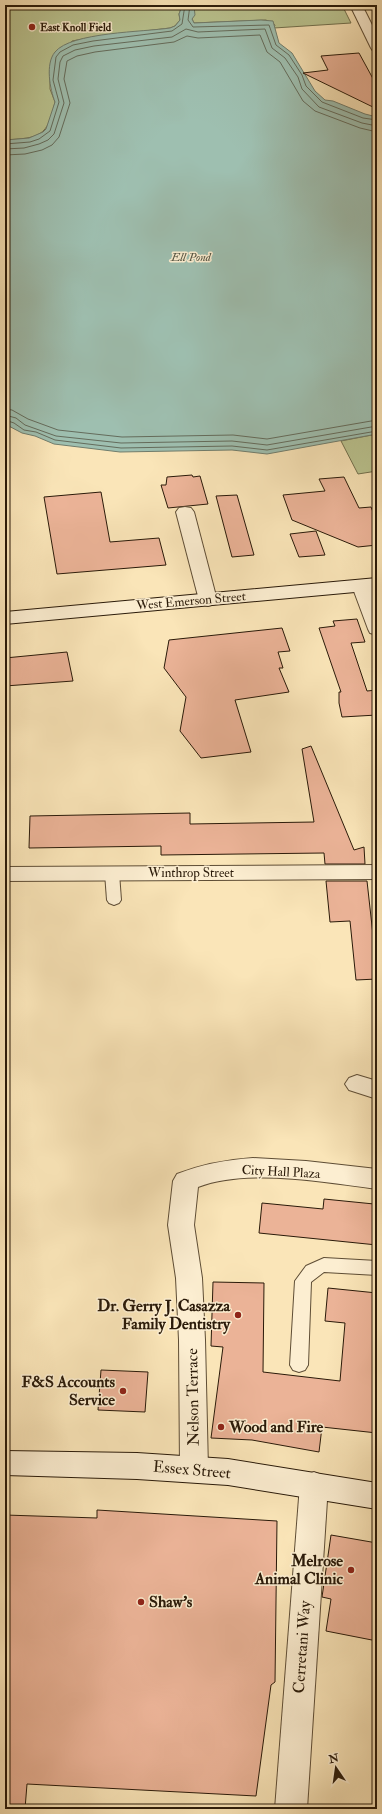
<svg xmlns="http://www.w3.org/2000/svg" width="382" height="1814" font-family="'IM FELL Double Pica',serif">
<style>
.green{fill:#bbc591;stroke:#72704d}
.water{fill:#9ebfb0;stroke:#707d6d}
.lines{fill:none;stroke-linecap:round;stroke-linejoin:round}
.shore{stroke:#646c5c;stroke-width:1}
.building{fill:#ebb397;stroke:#2a1a09}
.lane-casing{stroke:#5e4d35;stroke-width:2}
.street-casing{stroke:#5e4d35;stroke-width:2}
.secondary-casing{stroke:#2a1a09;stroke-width:2}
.lane{fill:#fceed1;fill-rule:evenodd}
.street{fill:#fceed1;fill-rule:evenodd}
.secondary{fill:#fceed1;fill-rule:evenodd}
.poi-dot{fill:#8f2418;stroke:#fceed1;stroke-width:1.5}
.labels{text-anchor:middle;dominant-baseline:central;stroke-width:3;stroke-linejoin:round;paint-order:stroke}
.far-poi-label{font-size:11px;font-weight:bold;fill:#2a1a09;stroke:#fceed1;text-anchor:start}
.far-water-label{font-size:12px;font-style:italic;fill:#535443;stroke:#fceed1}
.street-label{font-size:13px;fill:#2a1a09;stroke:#fceed1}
.near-poi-label{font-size:16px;font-weight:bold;fill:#2a1a09;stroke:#fceed1;text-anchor:end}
.near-street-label{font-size:16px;fill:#2a1a09;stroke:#fceed1}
</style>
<rect width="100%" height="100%" fill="#fae5b8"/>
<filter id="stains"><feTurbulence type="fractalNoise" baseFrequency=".005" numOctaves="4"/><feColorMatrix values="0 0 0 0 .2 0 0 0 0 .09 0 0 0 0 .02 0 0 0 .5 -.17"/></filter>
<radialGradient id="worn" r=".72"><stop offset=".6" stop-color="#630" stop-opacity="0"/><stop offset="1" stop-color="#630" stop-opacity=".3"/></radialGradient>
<g class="green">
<path d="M 5,5 L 342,5 L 351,23 L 274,28 L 275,25 L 266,20 L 194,23 L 192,19 L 194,13 L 194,6 L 182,6 L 179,14 L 180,20 L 175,26 L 170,28 L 93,37 L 72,41 L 50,67 L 50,89 L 55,102 C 48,137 39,138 5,140 Z"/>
<path d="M 377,434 L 377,471 L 358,474 L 341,441 Z"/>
</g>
<path class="water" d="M 182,6 L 194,6 L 195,15 L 192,19 L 194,23 L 261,20 L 273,21 L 279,43 L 292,53 L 315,91 L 325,100 L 333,101 L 365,114 L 377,117 L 377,434 L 267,454 L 232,450 L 120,452 L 54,444 L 35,436 L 22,433 L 5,424 L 5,140 L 29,138 L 43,132 L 46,129 L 55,102 C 50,89 45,64 55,52 C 71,32 144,32 170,28 L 175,26 L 180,20 L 179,14 Z"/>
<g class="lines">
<g class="shore">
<path d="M 190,5 L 188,20 L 193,27 L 269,25 L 276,45 L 289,55 L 302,75 L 306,86 L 322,102 L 363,118 L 377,120"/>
<path d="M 5,144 L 30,142 L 39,139 L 50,131 L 59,102 L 53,80 L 56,57 L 60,52 L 73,45 L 93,41 L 172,31 L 182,24 L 185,5"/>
<path d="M 5,149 L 24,148 L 39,144 L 48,140 L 54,134 L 64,103 L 58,79 L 60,62 L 63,56 L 75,50 L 94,46 L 172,37 L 186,29 L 198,32 L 265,29 L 272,48 L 285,58 L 298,77 L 302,89 L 319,107 L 362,123 L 377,126"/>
<path d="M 5,155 L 25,154 L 42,150 L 52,145 L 59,137 L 70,103 L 64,79 L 67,61 L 77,56 L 95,52 L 174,42 L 187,36 L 198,38 L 260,35 L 267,52 L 280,62 L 303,101 L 315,111 L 360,128 L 377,132"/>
<path d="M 5,409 L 12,410 L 28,419 L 58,430 L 122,437 L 233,435 L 267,439 L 377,420"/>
<path d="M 5,415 L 16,418 L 25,425 L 56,436 L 121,443 L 232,441 L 267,445 L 377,426"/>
<path d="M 5,420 L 14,423 L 24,430 L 36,432 L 55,440 L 121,448 L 232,446 L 267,450 L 377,431"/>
</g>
</g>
<g class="building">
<path d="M 359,53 L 377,86 L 377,109 L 303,73 L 328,70 L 321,56 Z"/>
<path d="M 192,475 L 193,477 L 200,476 L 208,504 L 168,508 L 161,485 L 166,485 L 167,477 Z"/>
<path d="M 344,477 L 359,508 L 371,507 L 377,522 L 377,545 L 358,547 L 292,520 L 283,495 L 325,491 L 319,479 Z"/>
<path d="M 101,492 L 110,542 L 159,538 L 166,565 L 57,574 L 44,497 Z"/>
<path d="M 237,495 L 254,555 L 232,557 L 216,496 Z"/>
<path d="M 316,531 L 325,555 L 299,557 L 290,534 Z"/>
<path d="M 357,619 L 365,642 L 351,643 L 367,691 L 377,690 L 377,715 L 342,717 L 339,703 L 339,692 L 341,692 L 319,628 L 335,626 L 333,621 Z"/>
<path d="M 282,628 L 290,651 L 278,652 L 283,668 L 279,668 L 289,692 L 235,700 L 251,752 L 201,758 L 180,731 L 186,697 L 164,668 L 169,640 Z"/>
<path d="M 67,652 L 73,681 L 5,686 L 5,658 Z"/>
<path d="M 311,746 L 354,850 L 364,847 L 365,864 L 325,864 L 324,853 L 161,855 L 161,846 L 29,848 L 30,816 L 190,813 L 190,824 L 314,822 L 302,749 Z"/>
<path d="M 326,881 L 367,881 L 375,953 L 377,953 L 377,979 L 356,980 L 350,921 L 330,922 Z"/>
<path d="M 324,1199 L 374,1204 L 373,1214 L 377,1214 L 377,1245 L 259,1233 L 262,1203 L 323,1209 Z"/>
<path d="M 213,1282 L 264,1283 L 263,1372 L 340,1381 L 345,1323 L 325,1321 L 328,1288 L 377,1293 L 377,1433 L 322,1427 L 319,1452 L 252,1440 L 211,1438 L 223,1347 L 211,1346 Z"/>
<path d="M 101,1370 L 148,1372 L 145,1412 L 98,1410 Z"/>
<path d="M 97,1510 L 277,1521 L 275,1682 L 271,1685 L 256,1796 L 27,1784 L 25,1809 L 5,1809 L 5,1515 L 97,1518 Z"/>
<path d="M 331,1535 L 377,1543 L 377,1641 L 326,1631 L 331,1599 L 322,1597 Z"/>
</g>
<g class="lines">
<defs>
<g id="lane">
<path d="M 112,868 L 117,870 L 119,873 L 121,900 L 119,903 L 114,905 L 109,903 L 107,900 L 105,873 L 107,870 Z"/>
<path d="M 324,1258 L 377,1261 L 377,1275 L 324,1272 L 311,1282 L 308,1365 L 305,1370 L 299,1372 L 293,1370 L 290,1365 L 295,1281 L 306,1266 Z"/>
</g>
<g id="street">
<path d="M 350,5 L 362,5 L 377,35 L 377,52 L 373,51 L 371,48 Z"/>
<path d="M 185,507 L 191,508 L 194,512 L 217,600 L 215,604 L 208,606 L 201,604 L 199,600 L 176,512 L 179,508 Z"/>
<path d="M 361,580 L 368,582 C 379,598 377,616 377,635 L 370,633 L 368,629 L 352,586 L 354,582 Z"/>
<path d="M 377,865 L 377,879 L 5,881 L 5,867 Z"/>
<path d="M 357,1075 L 377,1081 L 377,1099 L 349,1090 L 345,1084 L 349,1078 Z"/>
<path d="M 253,1158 L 306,1161 L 377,1169 L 377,1189 C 325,1182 248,1168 198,1187 L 194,1225 L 202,1278 L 205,1340 L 208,1469 L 204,1478 L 194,1482 L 184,1478 L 180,1469 L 179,1340 L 176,1278 L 168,1225 L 173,1181 L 177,1174 C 203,1164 225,1160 253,1158 Z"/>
<path d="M 314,1472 L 324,1476 L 328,1485 L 307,1809 L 275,1809 L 300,1485 L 304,1476 Z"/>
</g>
<g id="secondary">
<path d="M 377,578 L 377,590 L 5,624 L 5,612 Z"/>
<path d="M 5,1451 L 137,1453 L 228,1459 L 377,1483 L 377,1509 L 228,1485 L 137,1479 L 5,1475 Z"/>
</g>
</defs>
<use href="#lane" class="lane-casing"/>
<use href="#street" class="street-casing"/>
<use href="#secondary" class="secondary-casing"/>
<use href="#lane" class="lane"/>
<use href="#street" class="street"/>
<use href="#secondary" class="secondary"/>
</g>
<g class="poi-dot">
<circle cx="32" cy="27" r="4"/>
<circle cx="238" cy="1315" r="4"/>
<circle cx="123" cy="1391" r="4"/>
<circle cx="221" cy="1427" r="4"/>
<circle cx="351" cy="1570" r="4"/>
<circle cx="141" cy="1602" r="4"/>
</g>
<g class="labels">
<g class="far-poi-label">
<text x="40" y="27">East Knoll Field</text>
</g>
<g class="far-water-label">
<text x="191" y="257">Ell Pond</text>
</g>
<g class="street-label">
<text transform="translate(191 601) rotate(-5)">West Emerson Street</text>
<text x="191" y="873">Winthrop Street</text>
<text transform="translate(281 1172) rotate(3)">City Hall Plaza</text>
</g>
<g class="near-poi-label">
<text x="230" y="1306">Dr. Gerry J. Casazza<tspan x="230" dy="18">Family Dentistry</tspan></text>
<text x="115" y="1382">F&amp;S Accounts<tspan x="115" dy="18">Service</tspan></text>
<text x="229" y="1427" text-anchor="start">Wood and Fire</text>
<text x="343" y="1561">Melrose<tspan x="343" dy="18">Animal Clinic</tspan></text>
<text x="149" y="1602" text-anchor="start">Shaw's</text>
</g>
<g class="near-street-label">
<text transform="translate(193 1397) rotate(-91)">Nelson Terrace</text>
<text transform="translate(192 1470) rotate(5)">Essex Street</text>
<text transform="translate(302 1647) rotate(-86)">Cerretani Way</text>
</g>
</g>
<rect width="382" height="1814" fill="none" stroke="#fae5b8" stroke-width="20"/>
<rect x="6" y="6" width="370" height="1802" fill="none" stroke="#2a1a09" stroke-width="2"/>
<rect x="10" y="10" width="362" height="1794" fill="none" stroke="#2a1a09"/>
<g transform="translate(336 1768) rotate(347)" stroke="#fceed1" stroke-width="3" paint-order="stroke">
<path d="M0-3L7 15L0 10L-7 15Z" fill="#2a1a09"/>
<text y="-6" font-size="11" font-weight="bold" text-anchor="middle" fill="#2a1a09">N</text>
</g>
<rect width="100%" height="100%" filter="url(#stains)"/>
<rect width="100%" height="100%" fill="url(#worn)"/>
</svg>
